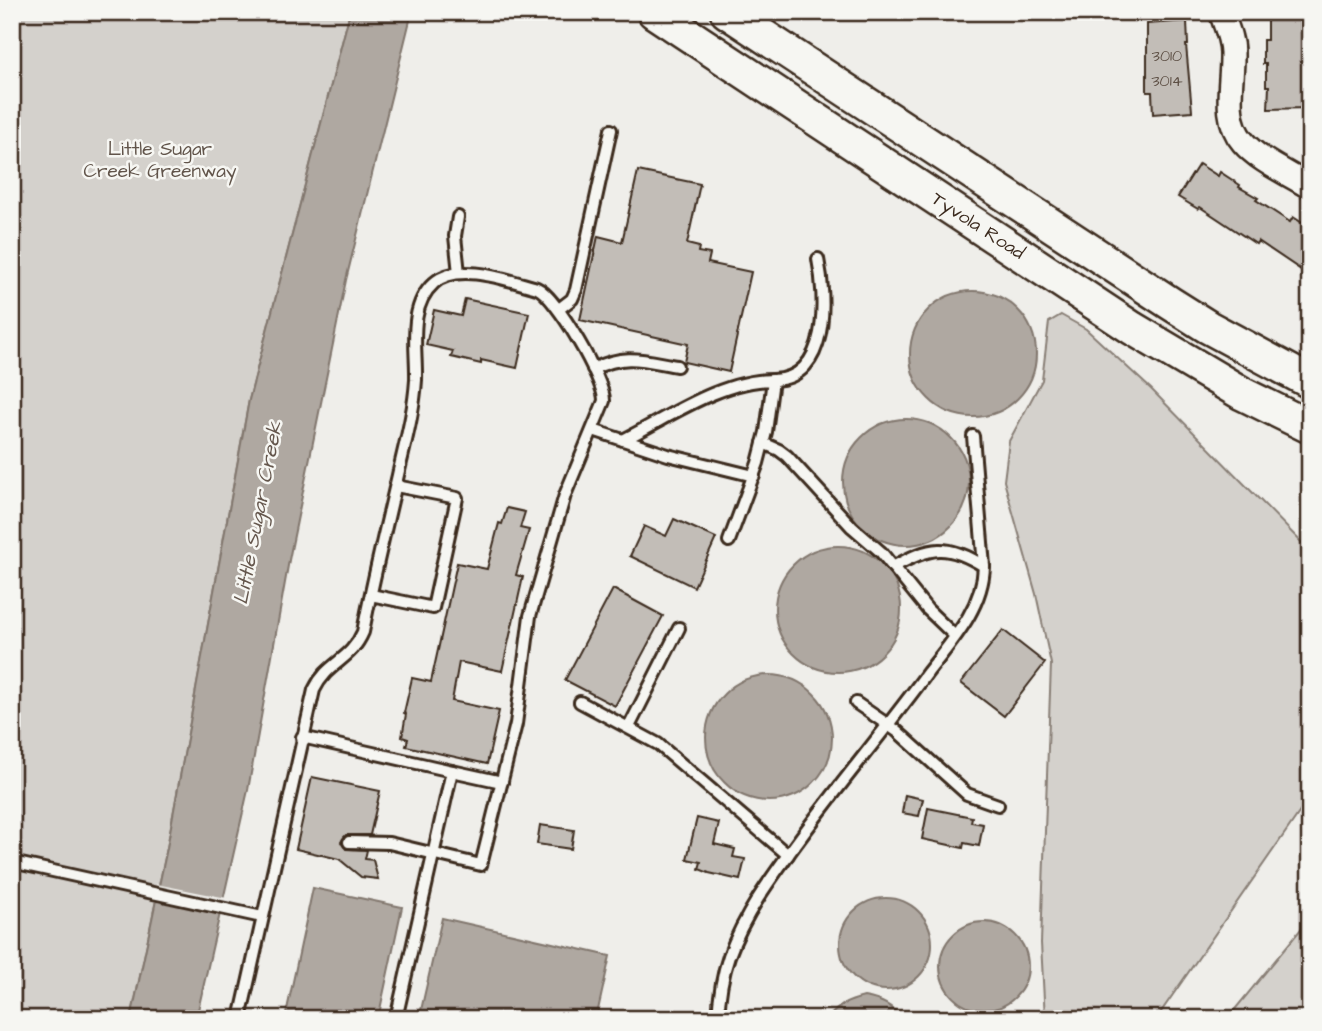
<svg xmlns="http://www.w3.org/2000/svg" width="1322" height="1031" font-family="'Architects Daughter',sans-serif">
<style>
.green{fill:#d4d1cc;stroke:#887e75;stroke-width:2}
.water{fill:#afa8a1;stroke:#81766d;stroke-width:2}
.pier{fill:#efeeea}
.building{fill:#c2bdb7;stroke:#3b2a1e;stroke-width:2}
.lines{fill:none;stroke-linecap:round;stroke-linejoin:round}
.lane-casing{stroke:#3b2a1e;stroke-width:16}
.street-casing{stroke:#3b2a1e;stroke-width:28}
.secondary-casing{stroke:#3b2a1e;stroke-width:37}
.lane{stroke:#f6f6f2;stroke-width:10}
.street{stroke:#f6f6f2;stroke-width:23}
.secondary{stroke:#f6f6f2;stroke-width:32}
.labels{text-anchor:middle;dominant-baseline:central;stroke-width:5;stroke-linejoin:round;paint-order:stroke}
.number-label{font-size:16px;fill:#5d4f44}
.park-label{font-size:19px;fill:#61544a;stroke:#f6f6f2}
.street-label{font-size:19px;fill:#3b2a1e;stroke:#f6f6f2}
.water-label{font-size:21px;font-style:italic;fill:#64564c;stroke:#f6f6f2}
</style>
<rect width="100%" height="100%" fill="#efeeea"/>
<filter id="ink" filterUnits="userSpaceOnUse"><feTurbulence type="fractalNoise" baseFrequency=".0143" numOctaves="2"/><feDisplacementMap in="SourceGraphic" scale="14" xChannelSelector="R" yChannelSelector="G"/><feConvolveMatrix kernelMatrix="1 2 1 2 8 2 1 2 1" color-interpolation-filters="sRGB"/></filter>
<g filter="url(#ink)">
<g class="green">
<path d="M 12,12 L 350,12 L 249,400 L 167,848 L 131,1019 L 12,1019 Z"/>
<path d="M 1061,315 L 1086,329 L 1151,389 L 1310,551 L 1310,797 L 1156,1019 L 1045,1019 L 1041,943 L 1051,664 L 1036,594 L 1004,481 L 1009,441 L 1042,380 L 1049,322 Z"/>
<path d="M 1310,918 L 1310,1019 L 1227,1019 Z"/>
</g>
<g class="water">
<path d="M 350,12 L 412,12 L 346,280 L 289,560 L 248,790 L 196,1019 L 131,1019 L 167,848 L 249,400 Z"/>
<circle cx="973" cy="354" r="63"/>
<circle cx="906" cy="482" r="63"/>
<circle cx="838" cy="609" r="63"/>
<circle cx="769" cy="738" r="63"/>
<path d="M 313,888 L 402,907 L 378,1019 L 285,1019 Z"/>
<circle cx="886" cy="944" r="46"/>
<path d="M 442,918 L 610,956 L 596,1019 L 419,1019 Z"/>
<circle cx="984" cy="966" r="44"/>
<path d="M 864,997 C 881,1000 892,1005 903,1019 L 827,1019 C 838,1006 847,1001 864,997 Z"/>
</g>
<path class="pier" d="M 156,884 L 227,898 L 223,915 L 152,901 Z"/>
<g class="building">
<path d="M 1267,18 L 1306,18 L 1305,85 L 1307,85 L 1307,108 L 1268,109 L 1269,86 L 1266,86 L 1266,64 L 1263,64 L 1263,40 L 1267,40 Z"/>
<path d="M 1187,21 L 1188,45 L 1186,45 L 1192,111 L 1153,114 L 1152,92 L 1147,92 L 1147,24 Z"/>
<path d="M 1199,164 L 1218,176 L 1220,172 L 1240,185 L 1239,187 L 1258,198 L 1256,200 L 1290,222 L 1293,217 L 1310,228 L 1310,276 L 1258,241 L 1256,244 L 1200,207 L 1198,209 L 1178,197 Z"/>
<path d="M 638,171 L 700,184 L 687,244 L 699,247 L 698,252 L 710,254 L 708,263 L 751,272 L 729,372 L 684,362 L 688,344 L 580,320 L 598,236 L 622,242 Z"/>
<path d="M 465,299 L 529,313 L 517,368 L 481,360 L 481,364 L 451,357 L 453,351 L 426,345 L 434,310 L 461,316 Z"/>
<path d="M 507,508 L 525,512 L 520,528 L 529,530 L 516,575 L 523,577 L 502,671 L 459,662 L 452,701 L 499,711 L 487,764 L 406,746 L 408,739 L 402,737 L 406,714 L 404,713 L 412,678 L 431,682 L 457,563 L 487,569 L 499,523 L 502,524 Z"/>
<path d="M 674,519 L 716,538 L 694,587 L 630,556 L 644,526 L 666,536 Z"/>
<path d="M 613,589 L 663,616 L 615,706 L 565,680 Z"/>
<path d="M 1003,630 L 1045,663 L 1004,716 L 961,683 Z"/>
<path d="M 312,777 L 380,791 L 370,835 L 346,835 L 341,842 L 346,849 L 367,850 L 365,859 L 373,860 L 378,879 L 361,877 L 339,859 L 296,849 Z"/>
<path d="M 905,795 L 923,799 L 919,816 L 902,813 Z"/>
<path d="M 928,808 L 972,817 L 971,822 L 983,824 L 979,846 L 964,843 L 963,848 L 922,839 Z"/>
<path d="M 697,818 L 719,823 L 714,844 L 735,849 L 733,857 L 745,859 L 740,880 L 709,873 L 699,869 L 701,862 L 687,859 Z"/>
<path d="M 540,825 L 574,830 L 571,849 L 537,844 Z"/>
</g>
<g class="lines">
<defs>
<g id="lane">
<path d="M 458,217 L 455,236 L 459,273"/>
<path d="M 559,309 L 572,299 L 576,290 L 611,130"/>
<path d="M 593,369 C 625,353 643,360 677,366"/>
<path d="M 773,380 C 830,379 826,297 818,259"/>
<path d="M 593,430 L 623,440 C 669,417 721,380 773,380 L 766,432 L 758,463 L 729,541"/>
<path d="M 623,440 L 668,455 L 754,476"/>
<path d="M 763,443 L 779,450 L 787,456 L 852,527 L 881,552 L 927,609 L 955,636"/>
<path d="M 893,567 C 931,546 947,543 984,566"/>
<path d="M 371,595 L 433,608 L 457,498 L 396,486"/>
<path d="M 580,702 L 658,744 L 788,855"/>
<path d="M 856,703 L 897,731 L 967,794 L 998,805"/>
<path d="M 629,727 L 679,628"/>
<path d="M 302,737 L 452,771 L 396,1019"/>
<path d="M 452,771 L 502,782"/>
<path d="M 12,862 L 262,917"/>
<path d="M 240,1019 L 314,690 C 328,661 350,662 363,632 C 373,579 386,527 398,475 C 405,444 414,412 416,380 C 417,349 407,307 434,283 C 458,261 510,281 537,288 C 556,296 605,381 604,401 L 565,495 L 530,616 L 516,724 L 481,865 L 389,843 L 349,842"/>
<path d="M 718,1019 C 719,998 722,976 729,956 C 745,912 774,874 801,837 C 842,781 887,728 928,672 C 953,640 983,607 984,566 L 973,436"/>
</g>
<path id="street" d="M 1221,12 C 1226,26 1232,39 1232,53 C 1233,82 1222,118 1243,142 C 1259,161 1288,173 1310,187"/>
<g id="secondary">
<path d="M 654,12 L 1132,328 L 1243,394 L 1310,427"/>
<path d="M 727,12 L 1170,303 L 1208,327 L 1310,382"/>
</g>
</defs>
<use href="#lane" class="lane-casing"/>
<use href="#street" class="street-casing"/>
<use href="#secondary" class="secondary-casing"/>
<use href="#lane" class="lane"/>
<use href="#street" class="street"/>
<use href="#secondary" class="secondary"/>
</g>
</g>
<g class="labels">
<g class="number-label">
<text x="1167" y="56">3010</text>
<text x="1167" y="81">3014</text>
</g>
<g class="park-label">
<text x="160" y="149">Little Sugar<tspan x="160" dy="22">Creek Greenway</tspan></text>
</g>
<g class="street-label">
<text transform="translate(978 226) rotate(33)">Tyvola Road</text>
</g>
<g class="water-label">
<text transform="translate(258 513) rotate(-79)">Little Sugar Creek</text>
</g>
</g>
<rect width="1322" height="1031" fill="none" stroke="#f6f6f2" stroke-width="42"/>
<rect x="21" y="21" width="1280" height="989" fill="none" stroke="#3b2a1e" stroke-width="2.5" filter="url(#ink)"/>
</svg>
